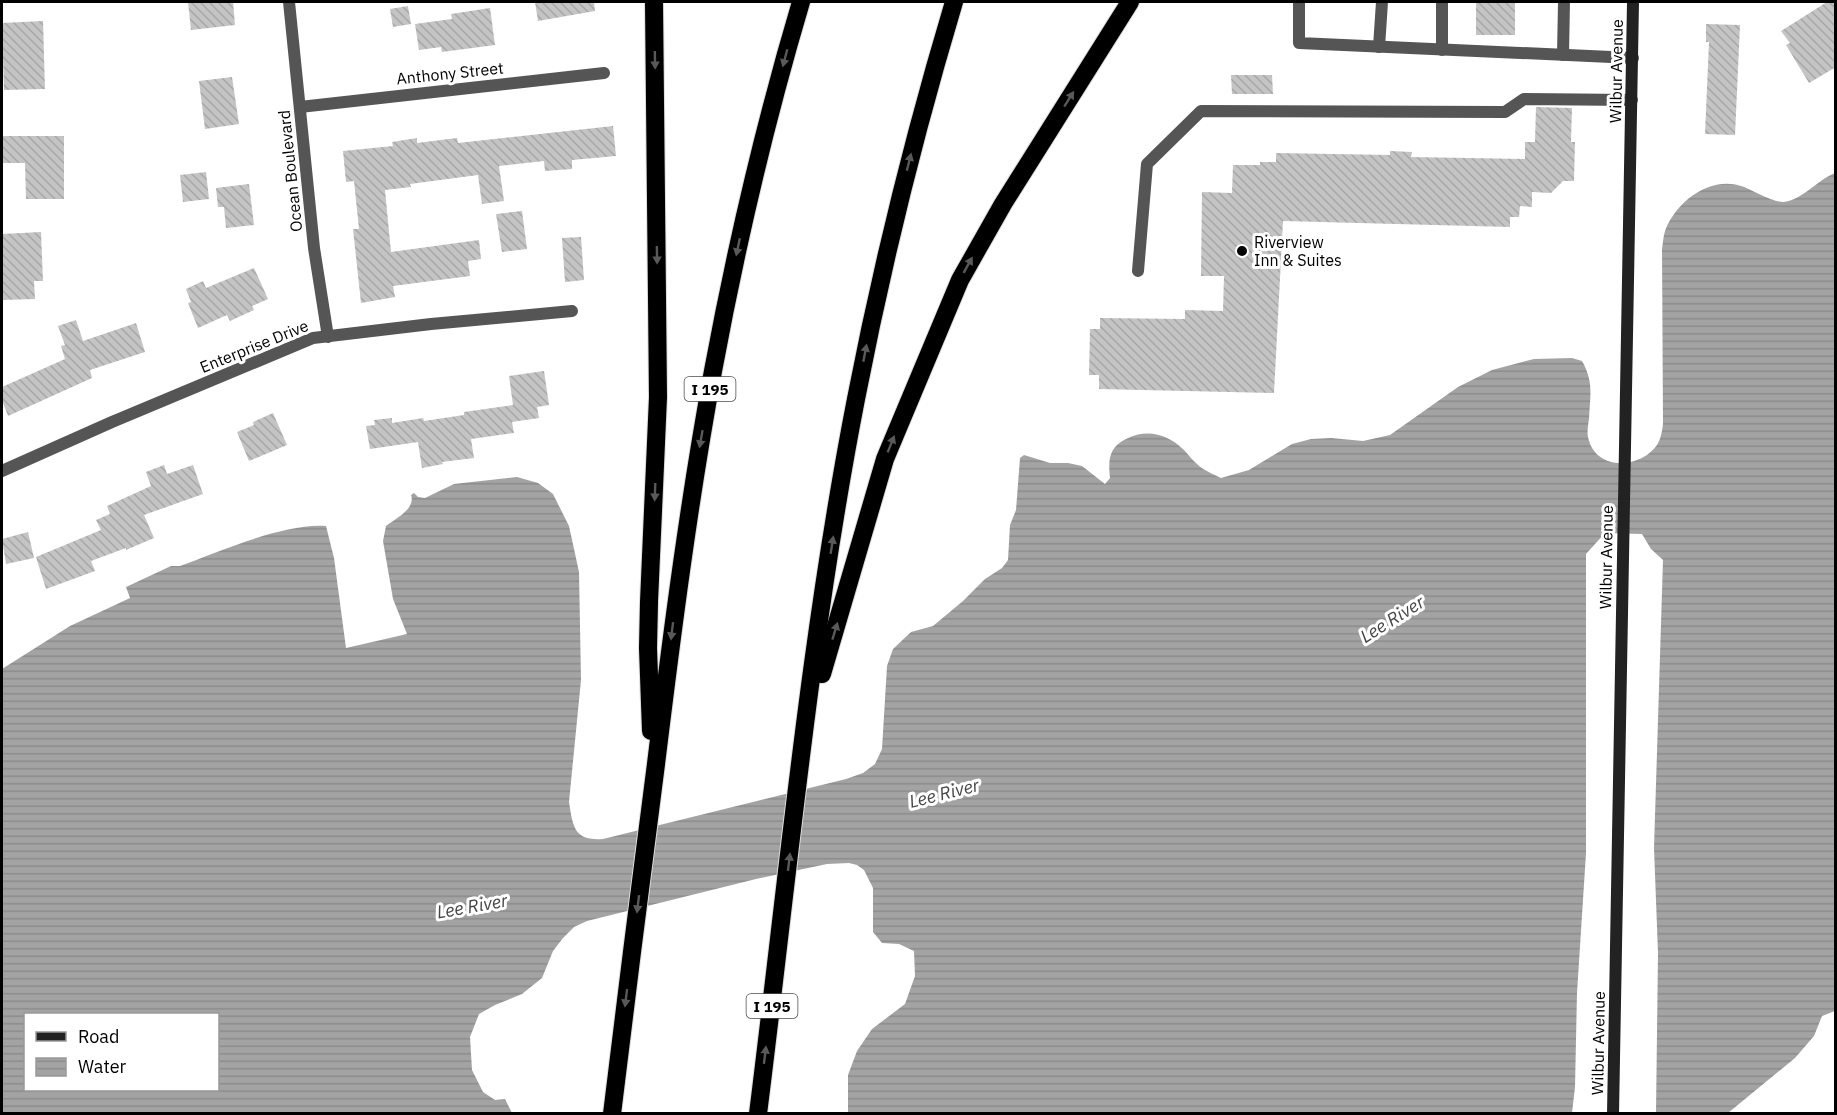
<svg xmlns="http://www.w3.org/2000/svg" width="1837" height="1115" font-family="'IBM Plex Sans',sans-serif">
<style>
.water{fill:url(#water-rules);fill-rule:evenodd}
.building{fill:url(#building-back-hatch)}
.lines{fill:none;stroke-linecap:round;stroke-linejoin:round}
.highway-casing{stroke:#dbdbdb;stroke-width:20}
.lane{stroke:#555;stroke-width:12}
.street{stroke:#555;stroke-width:12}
.secondary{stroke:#222;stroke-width:12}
.highway{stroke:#000;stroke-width:18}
.oneway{fill:#595959}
.poi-dot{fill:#000;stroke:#fff;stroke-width:2}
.labels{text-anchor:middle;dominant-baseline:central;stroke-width:6;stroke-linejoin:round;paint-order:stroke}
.shield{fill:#fff;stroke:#4c4c4c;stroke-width:1.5}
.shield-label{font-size:15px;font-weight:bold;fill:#000}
.street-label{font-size:16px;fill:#000;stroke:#fff}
.poi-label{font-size:16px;fill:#000;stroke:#fff;text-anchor:start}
.water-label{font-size:18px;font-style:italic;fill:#444;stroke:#fff}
</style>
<defs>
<pattern id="water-rules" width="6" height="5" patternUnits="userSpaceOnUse" patternTransform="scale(1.5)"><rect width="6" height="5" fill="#a3a3a3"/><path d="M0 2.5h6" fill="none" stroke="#8b8b8b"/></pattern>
<pattern id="building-back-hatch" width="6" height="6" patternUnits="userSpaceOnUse" patternTransform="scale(1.5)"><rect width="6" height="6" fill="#c4c4c4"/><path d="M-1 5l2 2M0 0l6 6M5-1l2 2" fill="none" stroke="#a7a7a7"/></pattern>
</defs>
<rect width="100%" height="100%" fill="#fff"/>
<path class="water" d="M 1835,173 L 1835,1011 L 1822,1016 L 1814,1036 L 1795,1058 L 1728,1113 L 1656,1113 L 1658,953 L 1654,848 L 1663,560 L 1651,549 L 1642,534 L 1605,533 L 1586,554 L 1586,853 L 1577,993 L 1575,1087 L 1572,1113 L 848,1113 L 848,1075 L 857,1051 L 872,1029 L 905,1004 L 915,976 L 914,951 L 899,944 L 882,943 L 873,932 L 873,888 L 864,870 L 857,865 L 849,863 L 827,864 L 756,879 L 587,921 L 574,927 L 563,938 L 553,951 L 542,978 L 522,994 L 495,1005 L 479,1014 L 470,1037 L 472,1070 L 483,1092 L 495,1100 L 505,1099 L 512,1113 L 2,1114 L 2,669 L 70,626 L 130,598 L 126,587 L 171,566 L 180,566 C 221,551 284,523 326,526 L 334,558 L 346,648 L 407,634 L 393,599 L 383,541 L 386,526 C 396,518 416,509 411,495 L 414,493 L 418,497 L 425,498 L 454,484 L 517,477 L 538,483 L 553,494 L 569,526 L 579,572 L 581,680 L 569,802 C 573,827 574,841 603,839 L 846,779 L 863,773 L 875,764 L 882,749 L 887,666 L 893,649 L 911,632 L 933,626 L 963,601 L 985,579 L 1002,568 L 1008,560 L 1010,525 L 1016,510 L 1020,458 L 1024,455 L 1050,463 L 1068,463 L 1082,466 L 1105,484 L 1110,478 C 1108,460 1109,447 1126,439 C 1147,428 1168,434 1184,450 C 1189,455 1192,460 1197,464 C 1203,470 1213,474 1221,478 L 1249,470 L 1292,444 L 1311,439 L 1331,438 L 1363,441 L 1390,435 L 1458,387 L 1492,370 L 1534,359 L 1572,358 L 1582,361 C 1594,382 1590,396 1589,419 C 1588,425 1587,432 1588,437 C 1594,466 1626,469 1647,455 C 1659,446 1661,439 1663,424 L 1662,249 C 1663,244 1663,237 1665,231 C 1676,202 1709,176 1741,186 C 1751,189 1774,203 1784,202 C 1804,199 1817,180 1835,173 ZM 26,1014 L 218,1014 L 218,1090 L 26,1090 Z"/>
<g class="building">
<path d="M 188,2 L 233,2 L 235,25 L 191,30 Z"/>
<path d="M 535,2 L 594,2 L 595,11 L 538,21 Z"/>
<rect x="1476" y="2" width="39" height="33"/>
<path d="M 1827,2 L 1836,2 L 1836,67 L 1809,83 L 1786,45 L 1790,43 L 1781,31 Z"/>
<path d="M 408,6 L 411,24 L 393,27 L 390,9 Z"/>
<path d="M 490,8 L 495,45 L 442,52 L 441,47 L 419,50 L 415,24 L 452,19 L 451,14 Z"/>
<path d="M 43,21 L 45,89 L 4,90 L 2,23 Z"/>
<path d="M 1706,24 L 1740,25 L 1735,135 L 1705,134 L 1709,42 L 1706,42 Z"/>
<path d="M 1231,75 L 1272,75 L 1273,94 L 1232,94 Z"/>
<path d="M 232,77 L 239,124 L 205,129 L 199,81 Z"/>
<path d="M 1536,107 L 1572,108 L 1571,142 L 1575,142 L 1574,181 L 1563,181 L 1551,193 L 1532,192 L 1532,207 L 1520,206 L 1519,217 L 1510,217 L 1510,227 L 1283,221 L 1274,393 L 1099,389 L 1099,375 L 1089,375 L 1090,329 L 1100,329 L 1100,318 L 1185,319 L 1185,310 L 1223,311 L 1224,276 L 1201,276 L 1202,192 L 1232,193 L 1233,165 L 1260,165 L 1260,162 L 1276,162 L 1276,153 L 1390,155 L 1390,151 L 1412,152 L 1411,157 L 1525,159 L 1525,142 L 1535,142 Z"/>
<path d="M 613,126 L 616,156 L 572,160 L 572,169 L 545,171 L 544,161 L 499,166 L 504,201 L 482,204 L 478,175 L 410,184 L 411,187 L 385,190 L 391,252 L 479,240 L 481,259 L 468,261 L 470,276 L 393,286 L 395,297 L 361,303 L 353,229 L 359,229 L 354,181 L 346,182 L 343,151 L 393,146 L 392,142 L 417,138 L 417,143 L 457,138 L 458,143 Z"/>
<path d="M 2,136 L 64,136 L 64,199 L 26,199 L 25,163 L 2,163 Z"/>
<path d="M 206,172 L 209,199 L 183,202 L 180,175 Z"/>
<path d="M 249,184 L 254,225 L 226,228 L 224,207 L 218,207 L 216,188 Z"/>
<path d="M 522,211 L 527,249 L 502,252 L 496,214 Z"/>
<path d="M 41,232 L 43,281 L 34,281 L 35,299 L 2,300 L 2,234 Z"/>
<path d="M 581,237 L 584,280 L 565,282 L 562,238 Z"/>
<path d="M 254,268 L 268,299 L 252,306 L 254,310 L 230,321 L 227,315 L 198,328 L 188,303 L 191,302 L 186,289 L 203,281 L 206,288 Z"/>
<path d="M 76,320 L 83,341 L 136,323 L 145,352 L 90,370 L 92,378 L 8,416 L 2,400 L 2,387 L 65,359 L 61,346 L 65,345 L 58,326 Z"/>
<path d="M 544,371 L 549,405 L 537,407 L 539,418 L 512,422 L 514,433 L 471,439 L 474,458 L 442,462 L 443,464 L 422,468 L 418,442 L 370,449 L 366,426 L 375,425 L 374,420 L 392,418 L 392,423 L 423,418 L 424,421 L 464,415 L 464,412 L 513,405 L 509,376 Z"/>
<path d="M 273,413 L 287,445 L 249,461 L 237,432 L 254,425 L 253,422 Z"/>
<path d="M 164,465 L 167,474 L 193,465 L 203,494 L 144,515 L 154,538 L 126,550 L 126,548 L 91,561 L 95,571 L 46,589 L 36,557 L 101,530 L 96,520 L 110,514 L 107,506 L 151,486 L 146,472 Z"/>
<path d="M 28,532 L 34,558 L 6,564 L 2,539 Z"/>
</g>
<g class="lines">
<defs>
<g id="highway">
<path d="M 822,674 L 885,459 L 960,280 L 1003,204 L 1130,2"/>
<path d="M 651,731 L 648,648 L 649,602 L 658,397 L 654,2"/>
<path d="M 612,1114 C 626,997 641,881 656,764 C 672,633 689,501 713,371 C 736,247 765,123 801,2"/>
<path d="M 758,1114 C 788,875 810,635 856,399 C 882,265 915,132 954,2"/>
</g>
</defs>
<use href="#highway" class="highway-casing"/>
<g class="lane">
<path d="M 1299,2 L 1299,43 L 1633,58"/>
<path d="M 1379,47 L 1382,2"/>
<path d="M 1442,50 L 1442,2"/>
<path d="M 1563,55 L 1564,2"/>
<path d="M 1138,271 L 1147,164 L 1201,111 L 1505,112 L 1524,99 L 1632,100"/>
</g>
<g class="street">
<path d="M 289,2 L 314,248 L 328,337"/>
<path d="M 300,107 L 604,73"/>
<path d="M 2,471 L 112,422 L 313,338 L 431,324 L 572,311"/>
</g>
<path class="secondary" d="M 1613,1114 L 1633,2"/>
<use href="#highway" class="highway"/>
</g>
<defs><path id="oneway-solid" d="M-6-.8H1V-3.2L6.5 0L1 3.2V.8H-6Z" transform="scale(1.5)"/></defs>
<g class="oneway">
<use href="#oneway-solid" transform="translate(785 58) rotate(105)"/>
<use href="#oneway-solid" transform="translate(655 60) rotate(89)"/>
<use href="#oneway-solid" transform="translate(1069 99) rotate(-58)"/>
<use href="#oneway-solid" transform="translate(909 162) rotate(-76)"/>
<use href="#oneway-solid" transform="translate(738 247) rotate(102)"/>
<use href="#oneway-solid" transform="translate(657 255) rotate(89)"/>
<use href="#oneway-solid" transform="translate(968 265) rotate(-61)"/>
<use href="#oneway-solid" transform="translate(865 353) rotate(-79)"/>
<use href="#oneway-solid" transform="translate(701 439) rotate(100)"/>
<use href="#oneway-solid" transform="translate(891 444) rotate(-68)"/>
<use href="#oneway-solid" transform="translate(655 492) rotate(92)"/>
<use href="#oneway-solid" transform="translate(832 545) rotate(-81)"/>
<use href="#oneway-solid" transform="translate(672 631) rotate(97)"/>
<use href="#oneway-solid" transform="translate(835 631) rotate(-73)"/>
<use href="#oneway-solid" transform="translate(789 862) rotate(-83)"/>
<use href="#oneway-solid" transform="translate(638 904) rotate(97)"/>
<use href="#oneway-solid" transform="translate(626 998) rotate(97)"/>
<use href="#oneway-solid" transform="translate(765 1055) rotate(-83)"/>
</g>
<circle class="poi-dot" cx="1242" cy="251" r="6"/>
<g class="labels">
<g class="shield">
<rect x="684.5" y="377" width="51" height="24" rx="4.5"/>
<rect x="746.5" y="994" width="51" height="24" rx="4.5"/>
</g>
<g class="shield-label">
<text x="710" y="389">I 195</text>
<text x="772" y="1006">I 195</text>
</g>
<g class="street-label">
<text transform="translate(1616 71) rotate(-89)">Wilbur Avenue</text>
<text transform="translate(450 73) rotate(-6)">Anthony Street</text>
<text transform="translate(290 171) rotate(-96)">Ocean Boulevard</text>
<text transform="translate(254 346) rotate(-22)">Enterprise Drive</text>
<text transform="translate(1606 557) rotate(-89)">Wilbur Avenue</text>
<text transform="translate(1598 1043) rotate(-89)">Wilbur Avenue</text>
</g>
<g class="poi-label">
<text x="1254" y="242">Riverview<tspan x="1254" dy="18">Inn &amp; Suites</tspan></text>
</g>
<g class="water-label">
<text transform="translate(1392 619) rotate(-32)">Lee River</text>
<text transform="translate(944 793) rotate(-14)">Lee River</text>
<text transform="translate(472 906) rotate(-10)">Lee River</text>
</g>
</g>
<rect width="1837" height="1115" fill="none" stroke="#000000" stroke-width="6"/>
<rect x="24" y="1013" width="195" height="78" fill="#ffffff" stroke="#999999" stroke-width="1.5"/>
<rect x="36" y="1032" width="30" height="9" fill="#222222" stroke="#999999" stroke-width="1.5"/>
<text x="78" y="1043" font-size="18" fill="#000000">Road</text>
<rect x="36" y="1058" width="30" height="18" fill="url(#water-rules)" stroke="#999999" stroke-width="1.5"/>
<text x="78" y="1073" font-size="18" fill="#000000">Water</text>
</svg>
